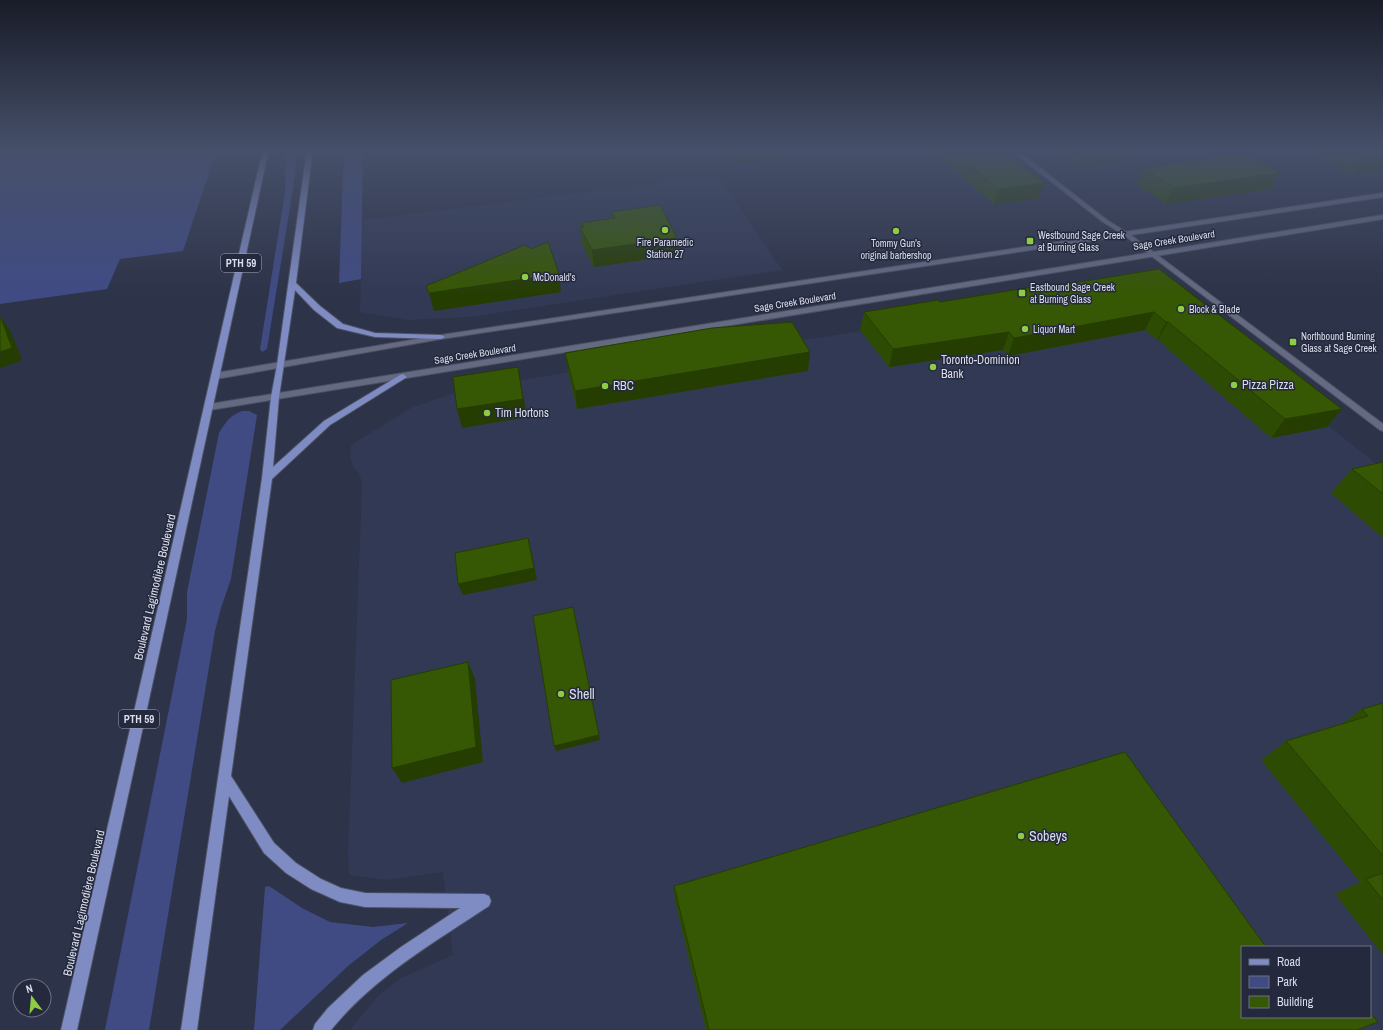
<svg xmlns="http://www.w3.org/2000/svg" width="1383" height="1030" font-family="'Archivo Narrow',sans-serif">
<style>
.built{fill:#323955;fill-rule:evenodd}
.green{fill:#404b84}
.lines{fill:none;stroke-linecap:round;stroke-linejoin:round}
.street-casing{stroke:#4d5163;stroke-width:2}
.secondary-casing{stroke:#4d5163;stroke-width:2}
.primary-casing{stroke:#4d5163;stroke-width:2}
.street{fill:#646a82;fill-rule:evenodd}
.secondary{fill:#646a82;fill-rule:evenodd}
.primary{fill:#7e8cc3;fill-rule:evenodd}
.wall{fill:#2e4b03}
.shaded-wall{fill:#263d02}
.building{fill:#365703;stroke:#263d02}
.poi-dot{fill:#8ecd43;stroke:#24293e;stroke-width:1.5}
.labels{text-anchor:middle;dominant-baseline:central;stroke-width:3;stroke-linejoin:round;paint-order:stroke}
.far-poi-label{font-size:10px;fill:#dadeec;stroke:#24293e;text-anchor:start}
.far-street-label{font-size:10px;fill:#dadeec;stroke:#24293e}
.shield{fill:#24293e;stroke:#a3a8b8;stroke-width:1}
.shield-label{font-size:11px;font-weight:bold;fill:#dadeec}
.poi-label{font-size:12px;fill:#dadeec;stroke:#24293e;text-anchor:start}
.street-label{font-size:12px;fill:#dadeec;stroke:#24293e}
.near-poi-label{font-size:14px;fill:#dadeec;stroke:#24293e;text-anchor:start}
</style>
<rect width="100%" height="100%" fill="#2d3348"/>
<g class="built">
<path d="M 718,176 L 782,270 L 470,317 L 408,320 L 360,312 L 362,220 Z"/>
<path d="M 1142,283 L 1152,286 L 1383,469 L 1383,1030 L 350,1030 L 378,996 L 401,978 L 453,955 L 443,872 L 387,880 L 349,875 L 348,855 L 362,485 L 360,475 L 353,466 L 350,457 L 351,445 L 411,408 L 451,394 L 498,384 L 720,347 L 818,338 ZM 1242,947 L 1370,947 L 1370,1017 L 1242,1017 Z"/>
</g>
<g class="green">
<path d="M 0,149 L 217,149 L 183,251 L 120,259 L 107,289 L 0,304 Z"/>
<path d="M 286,149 L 297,149 L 296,170 L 267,349 L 262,352 L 260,349 L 285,192 Z"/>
<path d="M 344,149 L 363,149 L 361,279 L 339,283 Z"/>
<path d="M 242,411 L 249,411 L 257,415 L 255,428 L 231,579 L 221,608 L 215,631 L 149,1030 L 105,1030 L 187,619 L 187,592 L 219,433 C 225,423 230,415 242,411 Z"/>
<path d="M 269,886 L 302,908 L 330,922 L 373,927 L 408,923 L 381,940 L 348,966 L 280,1030 L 254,1030 L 265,887 Z"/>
</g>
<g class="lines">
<defs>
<path id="street" d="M 1009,149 L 1016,149 L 1107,220 L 1128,233 L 1383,424 L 1383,431 L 1380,430 L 1124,235 L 1103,222 Z"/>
<g id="secondary">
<path d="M 1383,193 L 1383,197 L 441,339 L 216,379 L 212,376 L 216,373 L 441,335 Z"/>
<path d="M 1383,215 L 1383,219 L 210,410 L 206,407 L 210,404 Z"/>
</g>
<g id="primary">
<path d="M 263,149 L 269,149 L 77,1030 L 61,1030 Z"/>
<path d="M 307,149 L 313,149 L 296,283 L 320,306 L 343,324 L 375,333 L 441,335 L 445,337 L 441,339 L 375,337 L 337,328 L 314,310 L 295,290 L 279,397 L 273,467 L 324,421 L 400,375 L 403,374 L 407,377 L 330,425 L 272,479 L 231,776 L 274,843 L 296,863 L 321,879 L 341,888 L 365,893 L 484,894 L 489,896 L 491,901 L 489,906 C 433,943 374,977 331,1030 L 313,1030 L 315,1024 L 328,1008 L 363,975 L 401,947 L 460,908 L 365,907 L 340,902 L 311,889 L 286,873 L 264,853 L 229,796 L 197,1030 L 181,1030 L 262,478 L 271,397 L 277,365 Z"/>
</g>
</defs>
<use href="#street" class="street-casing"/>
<use href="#secondary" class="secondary-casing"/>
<use href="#primary" class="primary-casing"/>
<use href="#street" class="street"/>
<use href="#secondary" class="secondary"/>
<use href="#primary" class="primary"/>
</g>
<g class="wall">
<path d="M 721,149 L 789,149 L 788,158 L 732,165 Z"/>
<path d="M 930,149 L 1001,149 L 1044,183 L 1039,198 L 994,204 Z"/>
<path d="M 1053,149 L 1128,149 L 1123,161 L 1079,167 Z"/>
<path d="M 1313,149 L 1383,149 L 1383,169 L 1353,174 L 1311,153 Z"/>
<path d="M 1143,168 L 1280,173 L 1271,189 L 1166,204 L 1136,184 Z"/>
<path d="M 611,212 L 677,255 L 594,267 L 582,244 L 580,227 L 582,227 L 581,223 L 612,219 Z"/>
<path d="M 1159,269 L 1342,409 L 1327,427 L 1271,438 L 1158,340 L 1157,340 L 1145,330 L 1008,356 L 1003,350 L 889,367 L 860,330 L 864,312 L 1086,281 Z"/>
<path d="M 565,353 L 808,371 L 577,409 L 568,371 Z"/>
<path d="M 1383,462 L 1383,538 L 1331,493 L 1352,469 Z"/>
<path d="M 1383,703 L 1383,955 L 1335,894 L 1360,882 L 1261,760 L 1286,741 L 1342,724 L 1362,709 Z"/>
<path d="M 674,886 L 1242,947 L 1357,1030 L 706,1030 L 675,901 Z"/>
</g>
<g class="shaded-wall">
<path d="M 733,149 L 789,149 L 788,158 L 732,165 Z"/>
<path d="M 1098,149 L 1128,149 L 1123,161 L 1079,167 L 1085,151 Z"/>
<path d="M 1383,151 L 1383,169 L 1353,174 L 1366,153 Z"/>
<path d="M 1280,173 L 1271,189 L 1166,204 L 1174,188 Z"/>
<path d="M 1044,183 L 1039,198 L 994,204 L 999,189 Z"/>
<path d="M 677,238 L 677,255 L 594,267 L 592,250 Z"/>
<path d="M 559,274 L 561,292 L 434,311 L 429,293 Z"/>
<path d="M 1154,312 L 1145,330 L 1008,356 L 1014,338 Z"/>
<path d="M 1,318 L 10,330 L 22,360 L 0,368 Z"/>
<path d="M 1166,322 L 1168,322 L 1158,340 L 1157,340 Z"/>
<path d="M 1009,332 L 1003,350 L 889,367 L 893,349 Z"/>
<path d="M 810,352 L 808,371 L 577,409 L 575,391 Z"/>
<path d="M 518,367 L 527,417 L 462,428 L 457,409 Z"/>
<path d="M 1342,409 L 1327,427 L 1271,438 L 1285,419 Z"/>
<path d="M 528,538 L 531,550 L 537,580 L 463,595 L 458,584 Z"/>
<path d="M 468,662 L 475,679 L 483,762 L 402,783 L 392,768 Z"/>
<path d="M 599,735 L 600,740 L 556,751 L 554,746 Z"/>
</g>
<g class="building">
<path d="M 950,149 L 1001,149 L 1044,183 L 999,189 Z"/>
<path d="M 1082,149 L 1098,149 L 1085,151 Z"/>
<path d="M 1358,149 L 1383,149 L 1383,151 L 1366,153 Z"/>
<path d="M 1247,154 L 1280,173 L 1174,188 L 1143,168 Z"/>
<path d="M 660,205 L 677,238 L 592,250 L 580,227 L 584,227 L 581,223 L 615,218 L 611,212 Z"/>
<path d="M 548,242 L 559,274 L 429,293 L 426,286 L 525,245 L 531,249 Z"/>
<path d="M 1159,269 L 1342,409 L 1285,419 L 1168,322 L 1166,322 L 1154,312 L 1014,338 L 1009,332 L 893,349 L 864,312 L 938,300 L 940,302 L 1038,286 L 1040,287 L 1086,281 Z"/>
<path d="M 0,318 L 1,318 L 12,348 L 0,352 Z"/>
<path d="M 792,322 L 810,352 L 575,391 L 565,353 L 712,328 Z"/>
<path d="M 518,367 L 523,399 L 457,409 L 453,377 Z"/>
<path d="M 1383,462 L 1383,494 L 1352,469 Z"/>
<path d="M 528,538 L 534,568 L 458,584 L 455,553 Z"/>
<path d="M 573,607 L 599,735 L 554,746 L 533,616 Z"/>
<path d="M 468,662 L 476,747 L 392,768 L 391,680 Z"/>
<path d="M 1383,703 L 1383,856 L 1286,741 L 1368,716 L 1362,709 Z"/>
<path d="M 1125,752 L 1266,947 L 1242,947 L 1242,1017 L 1370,1017 L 1370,1012 L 1378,1022 L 1357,1030 L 709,1030 L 674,886 Z"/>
<path d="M 1383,873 L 1383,900 L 1366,879 Z"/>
</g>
<linearGradient id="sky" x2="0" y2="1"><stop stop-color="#191c28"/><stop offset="0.51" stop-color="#46506a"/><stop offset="1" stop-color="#46506a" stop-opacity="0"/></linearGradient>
<rect width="1383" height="294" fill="url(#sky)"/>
<g class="poi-dot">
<circle cx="665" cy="230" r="4"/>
<circle cx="896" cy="231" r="4"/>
<rect x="1026" y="237" width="8" height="8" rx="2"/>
<circle cx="525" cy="277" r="4"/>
<rect x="1018" y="289" width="8" height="8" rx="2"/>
<circle cx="1181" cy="309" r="4"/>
<circle cx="1025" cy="329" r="4"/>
<rect x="1289" y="338" width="8" height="8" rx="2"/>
<circle cx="933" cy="367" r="4"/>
<circle cx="1234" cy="385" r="4"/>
<circle cx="605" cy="386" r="4"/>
<circle cx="487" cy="413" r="4"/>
<circle cx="561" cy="694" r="4"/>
<circle cx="1021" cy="836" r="4"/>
</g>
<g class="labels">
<g class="far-poi-label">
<text x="1038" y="235">Westbound Sage Creek<tspan x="1038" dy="12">at Burning Glass</tspan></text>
<text x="665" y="242" text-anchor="middle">Fire Paramedic<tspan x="665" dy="12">Station 27</tspan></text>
<text x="896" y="243" text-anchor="middle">Tommy Gun's<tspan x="896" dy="12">original barbershop</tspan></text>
<text x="533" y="277">McDonald's</text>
<text x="1030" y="287">Eastbound Sage Creek<tspan x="1030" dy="12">at Burning Glass</tspan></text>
<text x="1189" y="309">Block &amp; Blade</text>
<text x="1033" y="329">Liquor Mart</text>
<text x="1301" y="336">Northbound Burning<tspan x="1301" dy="12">Glass at Sage Creek</tspan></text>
</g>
<g class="far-street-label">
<text transform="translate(1174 240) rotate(-9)">Sage Creek Boulevard</text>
<text transform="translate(795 302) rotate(-9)">Sage Creek Boulevard</text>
<text transform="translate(475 354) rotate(-9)">Sage Creek Boulevard</text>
</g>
<g class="shield">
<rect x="221" y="254" width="40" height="18" rx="3"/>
<rect x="119" y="710" width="40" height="18" rx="3"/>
</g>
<g class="shield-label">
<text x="241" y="263">PTH 59</text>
<text x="139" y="719">PTH 59</text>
</g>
<g class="poi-label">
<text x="941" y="360">Toronto-Dominion<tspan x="941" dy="14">Bank</tspan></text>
<text x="1242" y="385">Pizza Pizza</text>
<text x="613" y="386">RBC</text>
<text x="495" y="413">Tim Hortons</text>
</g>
<g class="street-label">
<text transform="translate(155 587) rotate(-77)">Boulevard Lagimodière Boulevard</text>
<text transform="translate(84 903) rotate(-77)">Boulevard Lagimodière Boulevard</text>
</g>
<g class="near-poi-label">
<text x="569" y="694">Shell</text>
<text x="1029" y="836">Sobeys</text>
</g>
</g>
<rect x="1241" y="946" width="130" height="72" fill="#24293e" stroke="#6d7184"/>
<rect x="1249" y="959" width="20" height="6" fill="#7e8cc3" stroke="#6d7184"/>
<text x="1277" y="966" font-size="12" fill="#dadeec">Road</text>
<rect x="1249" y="976" width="20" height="12" fill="#404b84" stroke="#6d7184"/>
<text x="1277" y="986" font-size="12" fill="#dadeec">Park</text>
<rect x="1249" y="996" width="20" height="12" fill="#365703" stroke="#6d7184"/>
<text x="1277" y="1006" font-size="12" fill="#dadeec">Building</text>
<g transform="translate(32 998) rotate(344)"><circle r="19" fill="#24293e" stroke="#6d7184"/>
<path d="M0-3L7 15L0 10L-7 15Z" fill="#8ecd43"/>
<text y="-6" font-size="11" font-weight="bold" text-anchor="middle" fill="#dadeec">N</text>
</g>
</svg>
